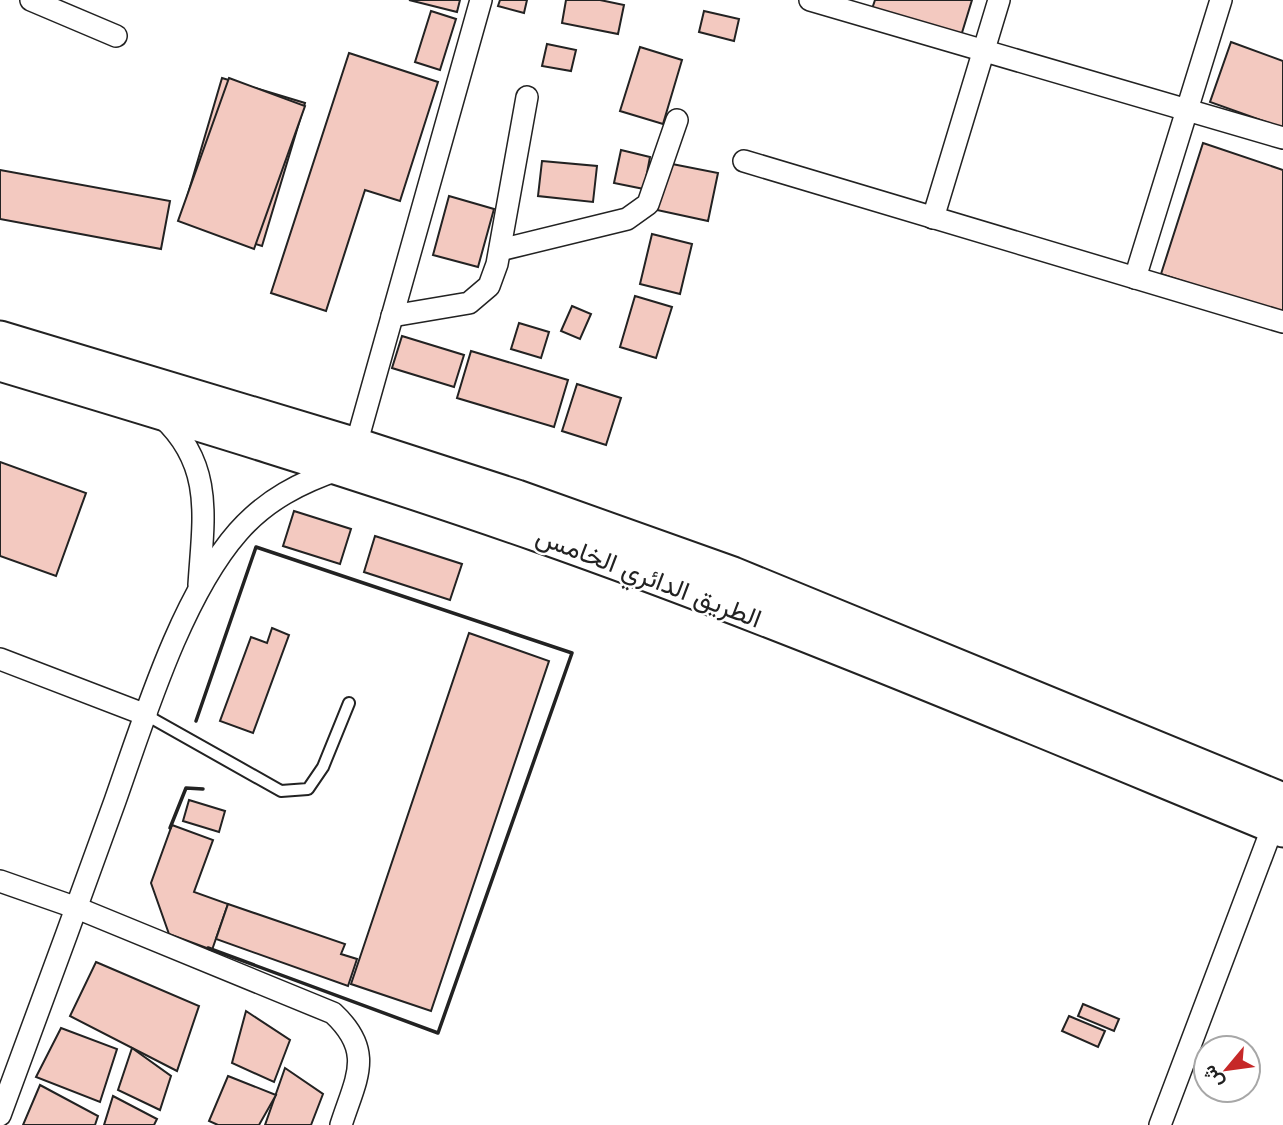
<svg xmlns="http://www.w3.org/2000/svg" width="1283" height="1125" font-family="Jost,Vazirmatn,sans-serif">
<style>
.building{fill:#f3c9c0;stroke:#222;stroke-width:2}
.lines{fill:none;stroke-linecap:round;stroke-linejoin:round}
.lane-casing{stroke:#222;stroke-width:14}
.street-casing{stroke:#222;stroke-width:24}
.primary-casing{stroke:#222;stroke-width:37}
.lane{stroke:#fff;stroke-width:10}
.street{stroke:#fff;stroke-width:21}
.primary{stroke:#fff;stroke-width:33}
.wall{stroke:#222;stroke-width:3.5}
.labels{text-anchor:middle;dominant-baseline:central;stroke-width:5;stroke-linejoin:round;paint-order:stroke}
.street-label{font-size:26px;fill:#222;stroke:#fff}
</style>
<rect width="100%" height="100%" fill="#fff"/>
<g class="building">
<path d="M 409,0 L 460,0 L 457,12 Z"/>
<path d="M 500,0 L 527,0 L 524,13 L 498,6 Z"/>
<path d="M 566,0 L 600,0 L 624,5 L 618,34 L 562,23 Z"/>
<path d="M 875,0 L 972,0 L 961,36 L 872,9 Z"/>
<path d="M 431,11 L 456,19 L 440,70 L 415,62 Z"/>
<path d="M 704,11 L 739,19 L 734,41 L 699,32 Z"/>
<path d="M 1231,42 L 1283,61 L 1283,128 L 1210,102 Z"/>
<path d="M 547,44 L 576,50 L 571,71 L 542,66 Z"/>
<path d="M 640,47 L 682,60 L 663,124 L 620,111 Z"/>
<path d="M 349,53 L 438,82 L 400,201 L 365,190 L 326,311 L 271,293 Z"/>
<path d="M 222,78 L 305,103 L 262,246 L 180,221 Z"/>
<path d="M 229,78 L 305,106 L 254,249 L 178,221 Z"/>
<path d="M 1203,143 L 1283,170 L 1283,314 L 1161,274 Z"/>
<path d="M 621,150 L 650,157 L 644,189 L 614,183 Z"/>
<path d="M 542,161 L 597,166 L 593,202 L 538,196 Z"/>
<path d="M 667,163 L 718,173 L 708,221 L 657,210 Z"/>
<path d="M 0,170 L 170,201 L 161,249 L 0,219 Z"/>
<path d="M 449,196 L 494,209 L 478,267 L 433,255 Z"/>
<path d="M 652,234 L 692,244 L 680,294 L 640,284 Z"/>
<path d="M 635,296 L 672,307 L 656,358 L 620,347 Z"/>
<path d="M 572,306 L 591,314 L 580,339 L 561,331 Z"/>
<path d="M 519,323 L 549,332 L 541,358 L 511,349 Z"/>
<path d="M 402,336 L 464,355 L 454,387 L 392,368 Z"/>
<path d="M 471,351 L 568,380 L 554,427 L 457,398 Z"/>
<path d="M 577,384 L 621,398 L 606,445 L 562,431 Z"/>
<path d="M 0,462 L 86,493 L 56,576 L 0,556 Z"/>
<path d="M 294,511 L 351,529 L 340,564 L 283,546 Z"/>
<path d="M 375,536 L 462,564 L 450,600 L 364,572 Z"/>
<path d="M 272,628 L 289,635 L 253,733 L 220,721 L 251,637 L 267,643 Z"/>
<path d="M 469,633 L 549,661 L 431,1011 L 351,984 Z"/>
<path d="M 189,800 L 225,811 L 219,832 L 183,821 Z"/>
<path d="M 172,825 L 213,840 L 194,892 L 228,904 L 212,950 L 169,934 L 151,883 Z"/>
<path d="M 228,904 L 345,944 L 341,954 L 357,959 L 348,986 L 216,939 Z"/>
<path d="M 96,962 L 199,1006 L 177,1071 L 70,1016 Z"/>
<path d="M 1083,1004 L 1119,1019 L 1114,1031 L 1078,1016 Z"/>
<path d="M 246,1011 L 290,1040 L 274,1082 L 232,1063 Z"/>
<path d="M 1069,1016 L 1105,1031 L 1098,1047 L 1062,1031 Z"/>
<path d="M 61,1028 L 117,1049 L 100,1102 L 36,1077 Z"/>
<path d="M 132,1048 L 171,1076 L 160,1110 L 118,1090 Z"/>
<path d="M 285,1068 L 323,1094 L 311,1125 L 265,1125 Z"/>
<path d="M 228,1076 L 276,1095 L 259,1125 L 218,1125 L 209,1121 Z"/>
<path d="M 40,1085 L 98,1116 L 95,1125 L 23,1125 Z"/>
<path d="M 113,1096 L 157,1119 L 154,1125 L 104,1125 Z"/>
</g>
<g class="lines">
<defs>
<path id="lane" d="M 146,715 L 281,791 L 308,789 L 323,767 L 349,703"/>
<g id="street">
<path d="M 31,0 L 116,36"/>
<path d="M 810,0 L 1283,138"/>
<path d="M 744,161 L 1283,322"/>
<path d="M 933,218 L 999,0"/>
<path d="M 500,250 L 627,219 L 648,204 L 677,120"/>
<path d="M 1135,278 L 1221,0"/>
<path d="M 392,316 L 469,303 L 489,286 L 497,264 L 527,97"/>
<path d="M 162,417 C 215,466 203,520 199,585"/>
<path d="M 356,445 L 481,0"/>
<path d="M 0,659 L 146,715"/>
<path d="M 0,881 L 77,908 L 333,1013 C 375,1052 356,1078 341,1125"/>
<path d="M 0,1115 C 39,1010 77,906 115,801 C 144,719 181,597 238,532 C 266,500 301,482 340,469"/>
<path d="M 1160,1125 L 1273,826"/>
</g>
<g id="primary">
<path d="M 0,338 L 356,445 L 517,497 L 733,574 L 1283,800"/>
<path d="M 0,364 C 180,418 359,472 536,534 C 789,623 1035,728 1283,830"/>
</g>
</defs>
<use href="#lane" class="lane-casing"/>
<use href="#street" class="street-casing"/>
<use href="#primary" class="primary-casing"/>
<use href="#lane" class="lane"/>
<use href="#street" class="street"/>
<use href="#primary" class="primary"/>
<g class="wall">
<path d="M 196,721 L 256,547 L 572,653 L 438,1033 L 208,948"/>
<path d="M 170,828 L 186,788 L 203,789"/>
</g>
</g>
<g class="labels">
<g class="street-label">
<text transform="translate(649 577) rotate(21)">الطريق الدائري الخامس</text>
</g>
</g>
<g transform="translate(1227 1069) rotate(241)"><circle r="33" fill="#ffffff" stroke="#a7a7a7" stroke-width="2"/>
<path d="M0-5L12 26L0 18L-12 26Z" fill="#c62828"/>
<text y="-10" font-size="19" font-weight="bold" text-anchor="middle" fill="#222222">ش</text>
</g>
</svg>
